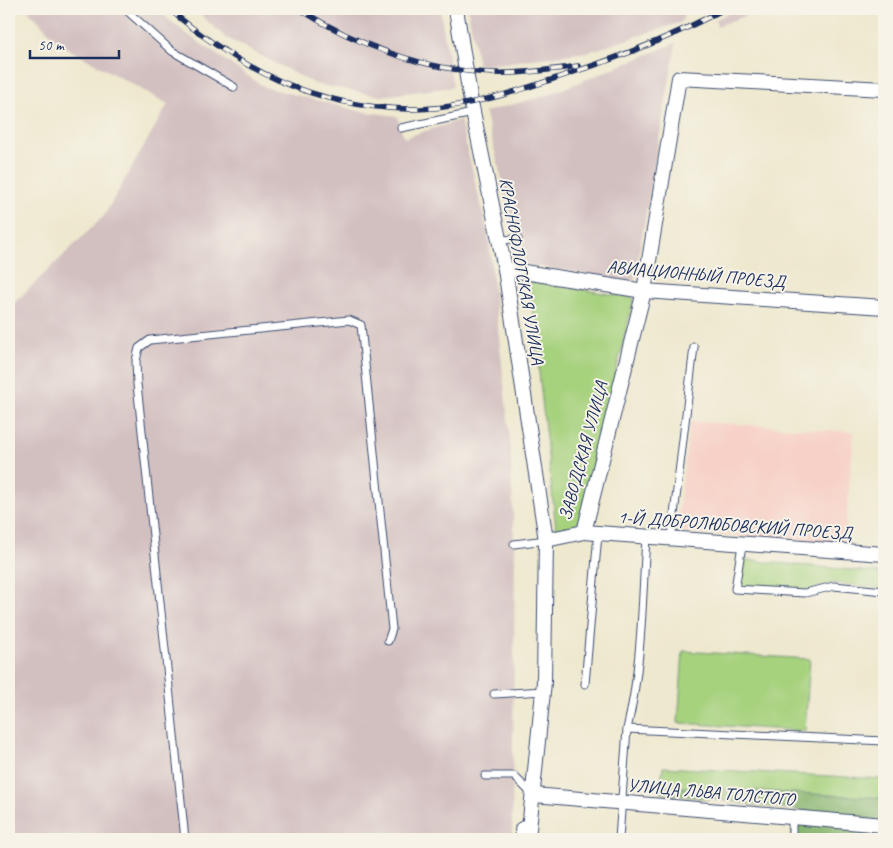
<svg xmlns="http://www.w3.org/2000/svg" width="893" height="848" font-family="Caveat,sans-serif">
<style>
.built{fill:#f7d1c7}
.industrial{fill:#d2bfc0}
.green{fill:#a6d17d;stroke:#60806e}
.forest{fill:#84b36c;stroke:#507165}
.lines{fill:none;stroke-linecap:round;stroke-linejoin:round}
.service-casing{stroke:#3b4b6f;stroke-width:9}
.minor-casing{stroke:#3b4b6f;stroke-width:16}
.service{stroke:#fff;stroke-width:7}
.minor{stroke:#fff;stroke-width:14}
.rail-casing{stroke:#1b2f5e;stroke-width:5.5}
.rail{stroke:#f7f3e8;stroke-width:4;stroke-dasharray:11;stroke-linecap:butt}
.labels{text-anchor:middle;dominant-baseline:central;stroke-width:4;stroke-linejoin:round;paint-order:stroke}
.street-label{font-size:18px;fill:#1b2f5e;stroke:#f7f3e8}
</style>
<rect width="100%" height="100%" fill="#f7f3e8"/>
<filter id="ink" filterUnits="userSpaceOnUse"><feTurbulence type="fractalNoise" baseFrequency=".02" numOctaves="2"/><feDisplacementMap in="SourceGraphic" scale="10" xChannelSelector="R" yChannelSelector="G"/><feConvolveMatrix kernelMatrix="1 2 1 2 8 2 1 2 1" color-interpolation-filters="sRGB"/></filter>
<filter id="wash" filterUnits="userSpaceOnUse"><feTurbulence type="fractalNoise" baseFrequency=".0096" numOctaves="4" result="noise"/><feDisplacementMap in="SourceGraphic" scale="20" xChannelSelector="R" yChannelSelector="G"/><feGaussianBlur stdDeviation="1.12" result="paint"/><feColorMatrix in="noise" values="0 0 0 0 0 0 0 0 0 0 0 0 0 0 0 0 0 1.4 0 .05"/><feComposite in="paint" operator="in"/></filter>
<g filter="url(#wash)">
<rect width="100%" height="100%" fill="#eee8ce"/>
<path class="built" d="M 690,421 L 854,432 L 844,546 L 676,531 Z"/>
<g class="industrial">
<path d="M 27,9 L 156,9 L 184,32 L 264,87 L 359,111 L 397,116 L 404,138 L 460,120 L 488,234 L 510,440 L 515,559 L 512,839 L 9,839 L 9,308 L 104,216 L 168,104 L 61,45 Z"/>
<path d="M 194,9 L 440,9 L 453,87 L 381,96 L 315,84 L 225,37 Z"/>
<path d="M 468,9 L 685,9 L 682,22 L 588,52 L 478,66 Z"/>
<path d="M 735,9 L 764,9 L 717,26 L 715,20 Z"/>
<path d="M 676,43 L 634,282 L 523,264 L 485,112 L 548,95 Z"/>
</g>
<g class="green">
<path d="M 529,281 L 634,298 L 578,527 L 556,529 Z"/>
<path d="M 745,560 L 884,573 L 884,589 L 834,583 L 805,591 L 741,588 Z"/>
<path d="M 683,651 L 810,659 L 805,731 L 678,723 Z"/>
<path d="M 663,767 L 884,779 L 884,798 L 660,786 Z"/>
</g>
<g class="forest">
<path d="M 660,786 L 884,798 L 884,821 L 660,793 Z"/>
<path d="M 792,818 L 884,825 L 884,839 L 792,837 Z"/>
</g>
</g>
<g filter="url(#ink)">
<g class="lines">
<defs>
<g id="service">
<path d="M 125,9 L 172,51 L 234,87"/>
<path d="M 401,128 L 473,113"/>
<path d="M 499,240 L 518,239"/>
<path d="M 671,540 L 694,347"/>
<path d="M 514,544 L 546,540"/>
<path d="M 742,545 L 735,589 L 805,593 L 834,586 L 884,591"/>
<path d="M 585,684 L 598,534"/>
<path d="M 494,694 L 544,691"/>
<path d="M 627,729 C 642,667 642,601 646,538"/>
<path d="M 485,776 L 514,776 L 532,794"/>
<path d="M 185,839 L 137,384 L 136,361 L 139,348 L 150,340 L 349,320 L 361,325 L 392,629 L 388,641"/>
<path d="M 518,839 L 519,827 L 530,820"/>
<path d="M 619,839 L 627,729 L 884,741"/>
<path d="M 792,839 L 792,818"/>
</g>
<g id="minor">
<path d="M 456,9 L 471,102 L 505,269 L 546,540 L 544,682 L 528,839"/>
<path d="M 505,269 L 644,291 L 884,307"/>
<path d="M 584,532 L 884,554"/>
<path d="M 546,540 L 584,532 L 644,291 L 679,78 L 884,89"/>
<path d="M 534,795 L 884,825"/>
</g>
</defs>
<use href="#service" class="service-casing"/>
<use href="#minor" class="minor-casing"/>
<use href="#service" class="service"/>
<use href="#minor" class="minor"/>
<defs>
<g id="rail">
<path d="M 169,9 C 240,69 313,107 408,109 C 464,110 522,90 574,72 C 626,55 676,35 724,9"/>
<path d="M 299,9 C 357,45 425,71 494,73 C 521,74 551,70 578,66"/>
</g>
</defs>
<use href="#rail" class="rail-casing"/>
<use href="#rail" class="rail"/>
</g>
</g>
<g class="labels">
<g class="street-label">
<text transform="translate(522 271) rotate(80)">КРАСНОФЛОТСКАЯ УЛИЦА</text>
<text transform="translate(696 274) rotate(5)">АВИАЦИОННЫЙ ПРОЕЗД</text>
<text transform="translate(583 451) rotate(-75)">ЗАВОДСКАЯ УЛИЦА</text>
<text transform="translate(735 525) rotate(4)">1-Й ДОБРОЛЮБОВСКИЙ ПРОЕЗД</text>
<text transform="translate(711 792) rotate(5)">УЛИЦА ЛЬВА ТОЛСТОГО</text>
</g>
</g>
<rect width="893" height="848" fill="none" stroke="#f7f3e8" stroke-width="30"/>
<path d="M30 50v8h89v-8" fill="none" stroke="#1b2f5e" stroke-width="2.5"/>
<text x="38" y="50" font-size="15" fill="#1b2f5e" stroke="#f7f3e8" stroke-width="4" paint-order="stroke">50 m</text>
</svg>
